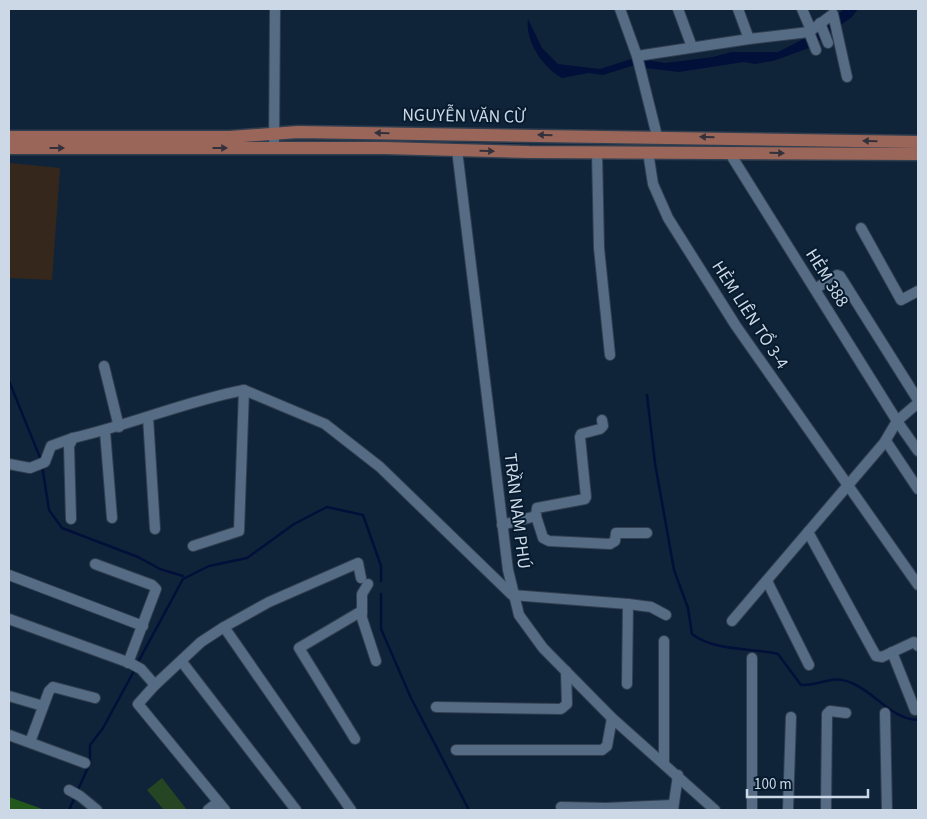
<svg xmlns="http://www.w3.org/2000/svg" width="927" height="819" font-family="'Source Sans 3',sans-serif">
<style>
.commercial{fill:#36271c}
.green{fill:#264522}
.forest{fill:#23581c}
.water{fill:#001039}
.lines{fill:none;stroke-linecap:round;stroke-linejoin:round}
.stream{stroke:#001039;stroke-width:2.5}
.minor-casing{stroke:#313e4f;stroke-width:12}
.major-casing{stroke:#313e4f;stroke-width:15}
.minor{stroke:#556c84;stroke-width:10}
.major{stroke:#9a6659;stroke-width:12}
.oneway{fill:#33323c}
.labels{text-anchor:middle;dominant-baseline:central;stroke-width:4;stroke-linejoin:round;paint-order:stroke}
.street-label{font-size:18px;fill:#ccd8e6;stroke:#071b2f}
</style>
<rect width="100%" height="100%" fill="#102439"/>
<path class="commercial" d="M 9,163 L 60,168 L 52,280 L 9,278 Z"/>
<path class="green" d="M 162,778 L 187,810 L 164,810 L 147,790 Z"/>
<path class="forest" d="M 9,797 L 45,810 L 9,810 Z"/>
<path class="water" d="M 844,9 L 858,9 L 852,17 L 809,48 L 773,61 L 755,64 L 744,62 L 679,72 L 645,68 L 635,65 L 603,75 L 589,73 L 562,78 C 543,67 525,42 528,19 L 542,48 L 558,64 L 600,69 L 634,58 L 665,63 L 713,57 L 731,52 L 778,52 L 819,31 Z"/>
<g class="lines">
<g class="stream">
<path d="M 9,381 L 41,460"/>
<path d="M 647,395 L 655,463 L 674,570 L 688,608 L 692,634 C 716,652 749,647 778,654 L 801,685 C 823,686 831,673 854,684 C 876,694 892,719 918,720"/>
<path d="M 42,465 L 49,510 L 62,528 L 138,557 L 160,569 L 183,576"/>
<path d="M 381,594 L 381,629 L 411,698 L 469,810"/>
<path d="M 137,664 L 183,579 L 209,566 L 247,558 L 294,524 L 327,507 L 363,515 L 381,566 L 381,581"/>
<path d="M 77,792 L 90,763 L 90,745 L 103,728 L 135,669"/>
<path d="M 69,810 L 75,797"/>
</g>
<defs>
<g id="minor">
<path d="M 620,9 L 637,56 L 657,136"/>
<path d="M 678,9 L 692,47"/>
<path d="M 738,9 L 749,39"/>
<path d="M 802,9 L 811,30"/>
<path d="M 820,23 L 828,43"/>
<path d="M 809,32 L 816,50"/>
<path d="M 637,56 L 749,39 L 809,32 L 833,14 L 847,77"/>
<path d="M 274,148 L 275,9"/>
<path d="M 457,150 L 508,570 L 519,615 L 543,648 L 612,718 L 715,810"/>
<path d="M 597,152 L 599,248 L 610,355"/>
<path d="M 648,152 L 653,184 L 668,218 L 736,326 L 918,585"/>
<path d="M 729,152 L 897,421 L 918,451"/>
<path d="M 861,228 L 901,300 L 918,291"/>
<path d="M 815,289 L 837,275 L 840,276 L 918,400"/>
<path d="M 104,366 L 119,427"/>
<path d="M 148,417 L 155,529"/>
<path d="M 105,431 L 112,518"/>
<path d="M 886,441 L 918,489"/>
<path d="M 9,464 L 30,468 L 45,462 L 51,446 L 73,438"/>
<path d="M 536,516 L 537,508 L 585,499 L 586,497 L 580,437 L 581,434 L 600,429 L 603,426 L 602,420"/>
<path d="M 71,519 L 69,446 L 73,438 C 131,425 186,401 244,390"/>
<path d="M 502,525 L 536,516 L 543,538 L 549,541 L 610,544 L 615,541 L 616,533 L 647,533"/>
<path d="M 808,532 L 876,656 L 882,657 L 914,642 L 918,646"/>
<path d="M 193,546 L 239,531 L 244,390 L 325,424 L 380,467 L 512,595 L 628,604 L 627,684"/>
<path d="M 95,564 L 152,585 L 156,589 L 128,663"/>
<path d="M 9,575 L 143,626"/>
<path d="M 767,581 L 809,665"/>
<path d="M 628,604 L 651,607 L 666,615"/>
<path d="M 362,614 L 362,594 L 368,584"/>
<path d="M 9,619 L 130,663 L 141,669 L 155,685"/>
<path d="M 732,621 L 884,443 L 897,421 L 918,403"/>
<path d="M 224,627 L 351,810"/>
<path d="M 892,652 L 915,710"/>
<path d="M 182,662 L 296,810"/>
<path d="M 9,696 L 43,706"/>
<path d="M 436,707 L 561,709 L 567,704 L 566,671"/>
<path d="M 885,713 L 887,810"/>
<path d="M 9,735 L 85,763"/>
<path d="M 355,739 L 299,648 L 360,612 L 376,661"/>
<path d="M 30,742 L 49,691 L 53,687 L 95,698"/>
<path d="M 456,750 L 602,750 L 607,746 L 612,718"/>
<path d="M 664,763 L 664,641"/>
<path d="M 69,790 L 80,796 L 97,810"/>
<path d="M 561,807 L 606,808 L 673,805"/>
<path d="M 208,810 L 218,802"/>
<path d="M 225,810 L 138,704 L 155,685 L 201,642 L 224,627 L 269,602 L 358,563 L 361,578"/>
<path d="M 673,810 L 678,775"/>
<path d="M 752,810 L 752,658"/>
<path d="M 788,810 L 791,717"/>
<path d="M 826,810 L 827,714 L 830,711 L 846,713"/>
</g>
<g id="major">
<path d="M 9,137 L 230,137 L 298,132 L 918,142"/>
<path d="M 9,148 L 385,148 L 529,152 L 918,154"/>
</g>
</defs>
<use href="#minor" class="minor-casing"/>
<use href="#major" class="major-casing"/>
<use href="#minor" class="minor"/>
<use href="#major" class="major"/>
</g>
<defs><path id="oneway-solid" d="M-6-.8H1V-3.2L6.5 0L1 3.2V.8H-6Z" transform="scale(1.25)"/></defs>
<g class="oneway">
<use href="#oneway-solid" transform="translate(382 133) rotate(-179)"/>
<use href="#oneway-solid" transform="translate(545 135) rotate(-179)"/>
<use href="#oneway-solid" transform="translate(707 137) rotate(-179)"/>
<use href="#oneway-solid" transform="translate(870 141) rotate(-179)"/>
<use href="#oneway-solid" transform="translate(57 148)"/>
<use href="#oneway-solid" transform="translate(220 148)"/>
<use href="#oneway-solid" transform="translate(487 151) rotate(2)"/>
<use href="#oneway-solid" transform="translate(777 153) rotate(1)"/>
</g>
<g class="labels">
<g class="street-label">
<text transform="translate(464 116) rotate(1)">NGUYỄN VĂN CỪ</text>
<text transform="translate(827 278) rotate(58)">HẺM 388</text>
<text transform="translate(750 315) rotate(57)">HẺM LIÊN TỔ 3-4</text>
<text transform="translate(517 511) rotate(83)">TRẦN NAM PHÚ</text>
</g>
</g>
<rect width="927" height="819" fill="none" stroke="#ccd8e6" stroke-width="20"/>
<path d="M747 789v8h121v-8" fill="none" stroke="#ccd8e6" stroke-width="2.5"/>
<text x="754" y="789" font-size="15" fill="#ccd8e6" stroke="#071b2f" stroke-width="4" paint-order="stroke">100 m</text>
</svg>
